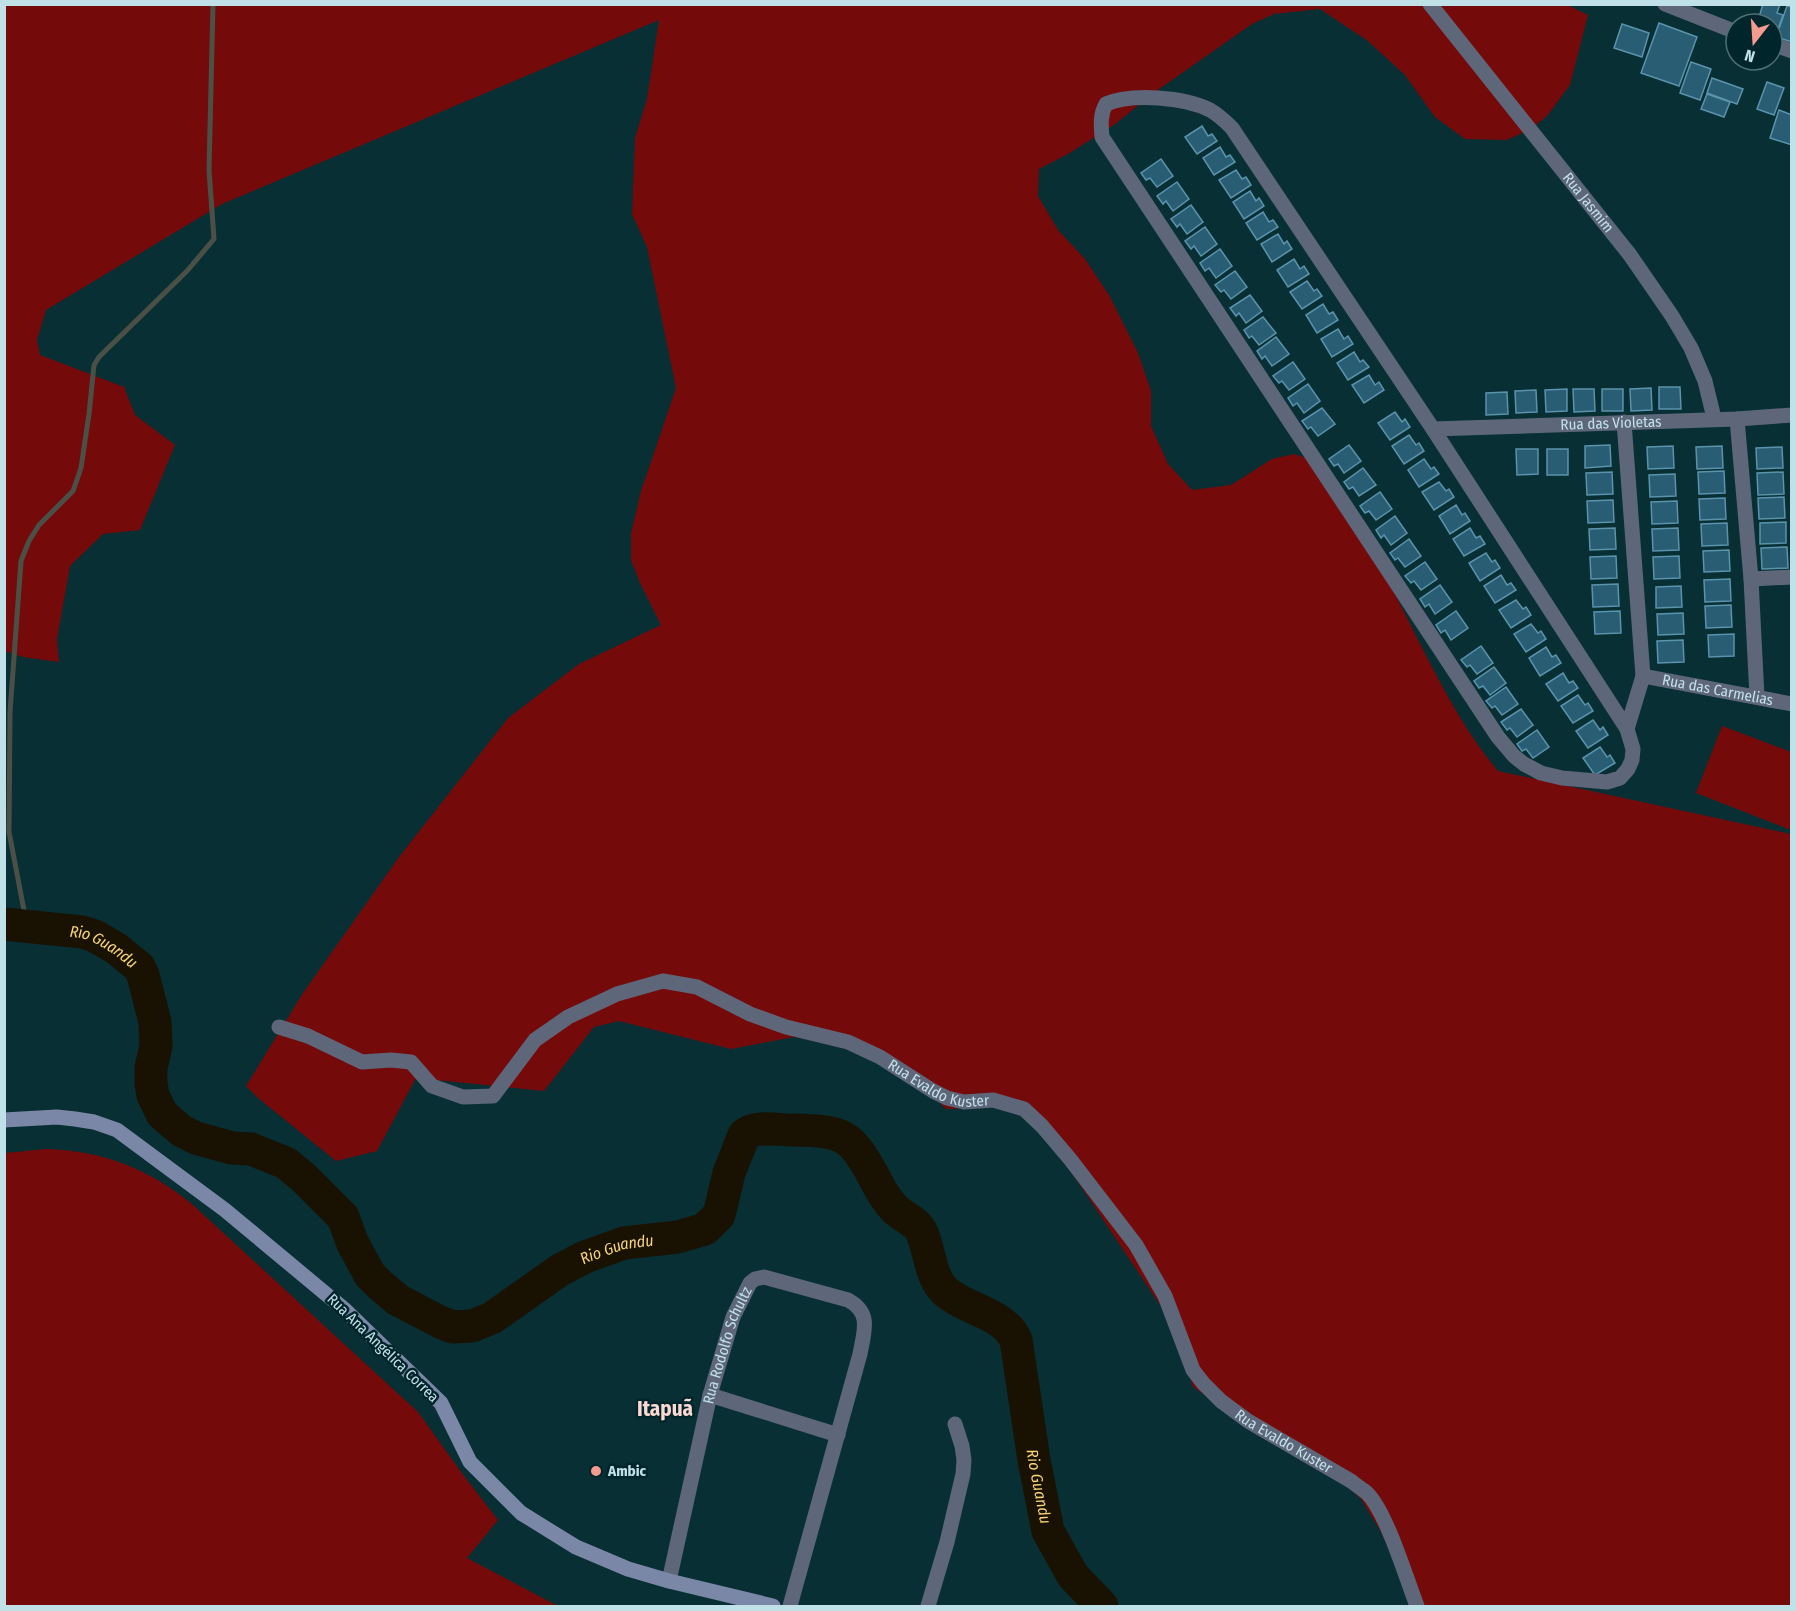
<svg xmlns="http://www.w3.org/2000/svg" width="1796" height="1611" font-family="'Fira Sans Condensed',sans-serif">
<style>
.green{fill:#750a0a}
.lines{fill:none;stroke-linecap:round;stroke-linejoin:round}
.stream{stroke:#4b5047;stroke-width:5}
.river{stroke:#191202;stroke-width:33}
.building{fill:#295d73;stroke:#5a93ac;stroke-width:1.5}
.street{stroke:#5e6679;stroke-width:15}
.secondary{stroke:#7b87a6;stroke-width:15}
.poi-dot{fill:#f59c91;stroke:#00252a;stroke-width:2}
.labels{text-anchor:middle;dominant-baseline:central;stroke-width:5;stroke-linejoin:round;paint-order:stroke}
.street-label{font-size:15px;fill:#c0e1e7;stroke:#00252a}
.poi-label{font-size:15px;font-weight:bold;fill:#c0e1e7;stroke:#00252a;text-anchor:start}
.water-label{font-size:16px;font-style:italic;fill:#f7d379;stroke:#00252a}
.district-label{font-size:21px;font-weight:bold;fill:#fcd9d3;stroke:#00252a}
</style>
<rect width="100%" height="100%" fill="#082f34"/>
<g class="green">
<path d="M 1565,4 L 1588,15 L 1570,85 L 1547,116 L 1531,129 L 1507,140 L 1465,139 L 1435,117 L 1405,75 L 1368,41 L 1320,9 L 1274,14 L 1252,24 L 1152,94 L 1114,125 L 1068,154 L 1039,169 L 1038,196 L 1058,230 L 1085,259 L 1109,295 L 1138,353 L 1151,391 L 1151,426 L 1168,464 L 1192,490 L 1231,485 L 1272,459 L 1294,454 L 1312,460 C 1335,496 1360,532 1381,569 C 1419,636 1448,711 1498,771 L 1791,834 L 1791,1606 L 1414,1606 L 1381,1532 L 1361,1499 L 1340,1480 L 1289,1453 L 1193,1387 L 1174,1326 L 1064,1161 L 1028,1118 L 996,1107 L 946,1109 L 927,1091 L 873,1054 L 838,1043 L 794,1037 L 731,1049 L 619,1021 L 594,1027 L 544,1091 L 416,1078 L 377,1151 L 336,1161 L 258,1098 L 246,1086 L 303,993 L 399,857 L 508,718 L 579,664 L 661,625 L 640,583 L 631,560 L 631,533 L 641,491 L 676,388 L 647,247 L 632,214 L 635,138 L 647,99 L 659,20 L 222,204 L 46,310 L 37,340 L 40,355 L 124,387 L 135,415 L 175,445 L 140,530 L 103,534 L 70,566 L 57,639 L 59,662 L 23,657 L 5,651 L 5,5 Z"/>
<path d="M 1722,726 L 1791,752 L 1791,830 L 1696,793 Z"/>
<path d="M 47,1149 C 103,1151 150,1169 193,1205 L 418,1412 L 464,1476 L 498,1520 L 467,1558 L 558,1606 L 5,1606 L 5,1153 Z"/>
</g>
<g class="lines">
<path class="stream" d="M 27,926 L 9,832 L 10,712 L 21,561 L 29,541 L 39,525 L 73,491 L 81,468 L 89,414 L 94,365 L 99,357 L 187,271 L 214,239 L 209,170 L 213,4"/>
<path class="river" id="s1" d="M 4,924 L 82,932 L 95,936 L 117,949 L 139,967 L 143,975 L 155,1022 L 156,1046 L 151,1068 L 151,1084 L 153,1095 L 162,1114 L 182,1131 L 196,1138 L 232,1148 L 251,1149 L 286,1163 L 304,1178 L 343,1217 L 353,1244 L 370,1275 L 380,1285 L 398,1300 L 440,1322 L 453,1327 L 472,1326 L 492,1318 L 560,1270 L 585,1257 L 624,1243 L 678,1237 L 705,1229 L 719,1215 L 729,1173 L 744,1135 C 756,1125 777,1130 792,1130 C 844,1131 850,1133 875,1179 C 880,1189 887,1201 895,1209 C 904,1218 917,1221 922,1233 C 930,1251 930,1278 946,1292 C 967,1310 1004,1313 1016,1340 L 1034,1460 L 1048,1531 L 1073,1576 L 1102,1606"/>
</g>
<g class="building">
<path d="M 1763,4 L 1780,4 L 1777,13 L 1783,15 L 1777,32 L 1772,30 L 1772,24 L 1757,24 Z"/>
<path d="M 1787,6 L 1792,7 L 1792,42 L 1776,37 Z"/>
<path d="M 1659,23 L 1697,37 L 1679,86 L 1641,73 Z"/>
<path d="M 1622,24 L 1649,33 L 1642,57 L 1614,48 Z"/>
<path d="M 1691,62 L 1711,69 L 1700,100 L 1680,93 Z"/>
<path d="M 1712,78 L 1743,89 L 1737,104 L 1707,93 Z"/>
<path d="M 1767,82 L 1784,88 L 1774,115 L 1757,109 Z"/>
<path d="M 1707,94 L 1730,102 L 1724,117 L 1701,109 Z"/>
<path d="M 1779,110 L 1792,115 L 1792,145 L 1770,138 Z"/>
<path d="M 1202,126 L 1208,136 L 1212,134 L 1217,141 L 1197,154 L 1185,137 Z"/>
<path d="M 1220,147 L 1226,157 L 1230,155 L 1235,162 L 1214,175 L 1203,158 Z"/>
<path d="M 1161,159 L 1173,176 L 1157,187 L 1150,178 L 1146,180 L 1141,173 Z"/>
<path d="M 1236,170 L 1242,179 L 1246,177 L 1251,185 L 1231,198 L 1219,180 Z"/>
<path d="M 1177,182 L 1189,199 L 1173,211 L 1166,201 L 1163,204 L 1157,196 Z"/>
<path d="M 1250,191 L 1256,201 L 1259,198 L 1264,206 L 1244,219 L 1233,202 Z"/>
<path d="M 1191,205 L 1203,222 L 1187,234 L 1180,224 L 1177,227 L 1171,219 Z"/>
<path d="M 1263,212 L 1269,222 L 1273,220 L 1278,227 L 1257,240 L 1246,223 Z"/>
<path d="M 1205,227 L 1217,244 L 1201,256 L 1194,246 L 1191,249 L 1185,241 Z"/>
<path d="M 1278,234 L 1284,244 L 1287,241 L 1292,249 L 1272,262 L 1261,244 Z"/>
<path d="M 1220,249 L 1232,266 L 1216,278 L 1209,268 L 1205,271 L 1200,263 Z"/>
<path d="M 1294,259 L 1300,269 L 1304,266 L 1309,274 L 1288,287 L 1277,270 Z"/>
<path d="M 1235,271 L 1247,287 L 1231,299 L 1224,290 L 1221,292 L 1215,285 Z"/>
<path d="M 1307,281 L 1314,291 L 1317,289 L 1322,296 L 1302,309 L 1290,292 Z"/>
<path d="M 1250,295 L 1262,311 L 1246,323 L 1239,313 L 1236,316 L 1230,308 Z"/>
<path d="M 1323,304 L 1329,314 L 1333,312 L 1338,320 L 1317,333 L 1306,315 Z"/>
<path d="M 1263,317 L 1276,333 L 1259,345 L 1252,336 L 1249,338 L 1244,330 Z"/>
<path d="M 1338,329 L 1344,339 L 1348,336 L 1353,344 L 1332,357 L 1321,339 Z"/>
<path d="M 1276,337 L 1289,354 L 1272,366 L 1265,356 L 1262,359 L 1257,351 Z"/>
<path d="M 1354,352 L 1360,362 L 1363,360 L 1369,367 L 1348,380 L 1337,363 Z"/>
<path d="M 1293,362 L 1305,379 L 1289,390 L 1282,381 L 1279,383 L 1273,376 Z"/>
<path d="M 1369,375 L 1375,385 L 1379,382 L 1384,390 L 1364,403 L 1352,385 Z"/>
<path d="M 1308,384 L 1320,401 L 1304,413 L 1297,403 L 1293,406 L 1288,398 Z"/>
<path d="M 1659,387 L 1680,387 L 1681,409 L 1659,409 Z"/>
<path d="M 1651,388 L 1652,410 L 1631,411 L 1630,389 Z"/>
<path d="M 1567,389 L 1567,411 L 1546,412 L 1545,390 Z"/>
<path d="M 1573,389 L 1594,389 L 1595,411 L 1574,412 Z"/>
<rect x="1602" y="389" width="21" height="22"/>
<path d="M 1536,390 L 1537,412 L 1516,413 L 1515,391 Z"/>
<path d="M 1507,392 L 1508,414 L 1486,415 L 1486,393 Z"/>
<path d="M 1322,408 L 1335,424 L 1318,436 L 1311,427 L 1308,429 L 1302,421 Z"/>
<path d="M 1395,412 L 1402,422 L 1405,419 L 1410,427 L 1390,440 L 1378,423 Z"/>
<path d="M 1409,435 L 1416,445 L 1419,443 L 1424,451 L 1404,464 L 1392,446 Z"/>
<path d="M 1349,445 L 1361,461 L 1344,473 L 1338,464 L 1334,466 L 1329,459 Z"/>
<path d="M 1610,445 L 1611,466 L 1585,468 L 1585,446 Z"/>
<path d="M 1673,446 L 1674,468 L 1648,469 L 1647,447 Z"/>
<path d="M 1722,446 L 1723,468 L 1697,469 L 1696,447 Z"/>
<path d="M 1782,447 L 1783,468 L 1757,469 L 1756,448 Z"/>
<path d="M 1516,449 L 1538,449 L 1538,474 L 1517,475 Z"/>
<rect x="1547" y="449" width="21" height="26"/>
<path d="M 1424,459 L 1431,469 L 1434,467 L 1439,474 L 1419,487 L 1408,470 Z"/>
<path d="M 1363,468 L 1376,485 L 1359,496 L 1353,487 L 1349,489 L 1344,482 Z"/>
<path d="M 1724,471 L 1725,493 L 1699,494 L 1698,472 Z"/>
<path d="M 1612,472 L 1613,494 L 1587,495 L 1586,473 Z"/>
<path d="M 1783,472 L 1784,494 L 1758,495 L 1757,473 Z"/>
<path d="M 1675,474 L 1676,496 L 1650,497 L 1649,475 Z"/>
<path d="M 1439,482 L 1446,491 L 1449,489 L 1454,497 L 1434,510 L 1422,492 Z"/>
<path d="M 1380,492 L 1392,509 L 1376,520 L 1369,511 L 1365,513 L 1360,506 Z"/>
<path d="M 1784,497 L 1785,518 L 1759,519 L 1758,498 Z"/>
<path d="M 1725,498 L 1726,519 L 1700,520 L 1699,499 Z"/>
<path d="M 1613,500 L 1614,522 L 1588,523 L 1587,501 Z"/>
<path d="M 1677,501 L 1678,523 L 1652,524 L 1651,502 Z"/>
<path d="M 1456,505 L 1462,515 L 1465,513 L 1470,521 L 1450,534 L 1439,516 Z"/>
<path d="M 1395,516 L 1407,533 L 1391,545 L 1384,535 L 1381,538 L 1376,530 Z"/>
<path d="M 1786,522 L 1786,543 L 1760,544 L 1760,523 Z"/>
<path d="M 1727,523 L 1728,545 L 1702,546 L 1701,524 Z"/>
<path d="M 1470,528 L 1476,538 L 1480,536 L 1485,544 L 1464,556 L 1453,539 Z"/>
<path d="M 1615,528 L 1616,549 L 1590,550 L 1589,529 Z"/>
<path d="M 1678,528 L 1679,550 L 1653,551 L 1652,529 Z"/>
<path d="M 1409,539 L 1421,556 L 1405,567 L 1398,558 L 1395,560 L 1390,553 Z"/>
<path d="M 1787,547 L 1788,568 L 1762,569 L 1761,548 Z"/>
<path d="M 1729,550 L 1730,571 L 1704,572 L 1703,551 Z"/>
<path d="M 1486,553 L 1492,562 L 1495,560 L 1500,568 L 1480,581 L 1469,563 Z"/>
<path d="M 1616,556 L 1617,578 L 1591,579 L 1590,557 Z"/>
<path d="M 1679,556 L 1680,578 L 1654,579 L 1653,557 Z"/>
<path d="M 1425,562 L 1437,579 L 1421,590 L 1414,581 L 1411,583 L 1405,576 Z"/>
<path d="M 1501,575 L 1507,585 L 1511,583 L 1516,590 L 1495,603 L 1484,586 Z"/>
<path d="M 1730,579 L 1731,601 L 1705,602 L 1704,580 Z"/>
<path d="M 1618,584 L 1619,606 L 1593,607 L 1592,585 Z"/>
<path d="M 1440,585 L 1452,602 L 1435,614 L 1429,604 L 1425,607 L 1420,599 Z"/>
<path d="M 1681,586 L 1682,607 L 1656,608 L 1656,587 Z"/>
<path d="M 1516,600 L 1523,609 L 1526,607 L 1531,615 L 1511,628 L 1499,610 Z"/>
<path d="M 1731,605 L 1732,627 L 1706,628 L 1705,606 Z"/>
<path d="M 1456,611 L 1468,628 L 1451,640 L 1445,630 L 1441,633 L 1436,625 Z"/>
<path d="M 1620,611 L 1621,633 L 1595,634 L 1594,612 Z"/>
<path d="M 1683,613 L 1684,634 L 1658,635 L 1657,614 Z"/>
<path d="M 1531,624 L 1538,633 L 1541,631 L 1546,639 L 1526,652 L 1514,634 Z"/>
<path d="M 1734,634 L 1734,656 L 1709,657 L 1708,635 Z"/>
<path d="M 1683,640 L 1684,662 L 1658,663 L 1657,641 Z"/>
<path d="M 1481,646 L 1493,663 L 1477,674 L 1470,665 L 1467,667 L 1461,660 Z"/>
<path d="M 1546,647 L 1552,657 L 1556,655 L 1561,663 L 1540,676 L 1529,658 Z"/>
<path d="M 1494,667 L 1506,683 L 1490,695 L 1483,686 L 1479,688 L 1474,681 Z"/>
<path d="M 1563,673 L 1569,683 L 1573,681 L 1578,688 L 1558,701 L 1546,684 Z"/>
<path d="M 1506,687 L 1518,704 L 1502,715 L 1495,706 L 1492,708 L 1486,701 Z"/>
<path d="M 1578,695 L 1585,705 L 1588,703 L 1593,711 L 1573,723 L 1561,706 Z"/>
<path d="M 1521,709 L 1533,725 L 1517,737 L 1510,728 L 1507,730 L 1501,722 Z"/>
<path d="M 1593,720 L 1600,730 L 1603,727 L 1608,735 L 1588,748 L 1576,731 Z"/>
<path d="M 1537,730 L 1549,747 L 1533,758 L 1526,749 L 1522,751 L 1517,744 Z"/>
<path d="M 1600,747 L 1607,757 L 1610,755 L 1615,763 L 1595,775 L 1583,758 Z"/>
</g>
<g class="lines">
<g class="street">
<path id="s2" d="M 1430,4 L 1630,255 L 1672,316 L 1691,348 L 1705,381 L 1714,418"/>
<path d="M 1665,4 L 1736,32"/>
<path d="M 1772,44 L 1792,51"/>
<path d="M 1737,419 L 1751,579 L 1757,697"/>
<path d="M 1624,422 L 1643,676 L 1627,729 L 1633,749 L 1632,760 L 1628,769 L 1620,778 L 1607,782 L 1562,778 L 1541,773 L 1524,764 L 1514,756 L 1498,737 L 1102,137 C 1101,125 1100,114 1106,104 C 1132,93 1184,97 1210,110 C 1219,115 1225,121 1232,128 L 1433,429 L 1627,729"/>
<path id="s3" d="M 1433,429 L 1737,419 L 1792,415"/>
<path d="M 1751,579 L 1792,577"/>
<path id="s4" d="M 1643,676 L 1792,704"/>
<path id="s5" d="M 279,1027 L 308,1036 L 362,1062 L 391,1060 L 411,1062 L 432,1086 L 463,1097 L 493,1096 L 535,1040 L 568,1017 L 617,994 L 663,981 L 697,987 L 750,1014 L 786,1027 L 848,1042 L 880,1057 L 933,1091 L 947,1098 L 964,1102 L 993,1100 L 1024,1109 L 1042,1126 L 1070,1159 L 1136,1245 L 1165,1296 L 1193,1370 L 1203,1383 L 1221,1401 L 1248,1421 L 1351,1481 C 1356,1485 1362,1489 1367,1493 C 1387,1513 1406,1578 1417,1606"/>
<path d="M 710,1395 L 838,1435"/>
<path id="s6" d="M 669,1581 L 710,1395 L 733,1317 L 750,1283 L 755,1279 L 764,1277 L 848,1300 C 872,1313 864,1331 860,1354 L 790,1606"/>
<path d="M 928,1606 L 947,1542 L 963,1474 L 964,1460 L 962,1446 L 955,1424"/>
</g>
<path class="secondary" d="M 4,1120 L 57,1117 L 75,1119 L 94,1122 L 117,1130 L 225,1210 L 344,1309 L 441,1403 L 470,1462 L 521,1513 L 576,1547 L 628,1569 L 669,1581 L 773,1606"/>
</g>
<circle class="poi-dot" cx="596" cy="1471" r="6"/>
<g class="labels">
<g class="street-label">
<text stroke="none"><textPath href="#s2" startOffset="254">Rua Jasmim</textPath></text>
<text stroke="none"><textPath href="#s3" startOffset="178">Rua das Violetas</textPath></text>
<text stroke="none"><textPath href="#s4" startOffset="76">Rua das Carmelias</textPath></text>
<text stroke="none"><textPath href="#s5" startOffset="744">Rua Evaldo Kuster</textPath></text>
<text stroke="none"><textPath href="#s6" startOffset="243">Rua Rodolfo Schultz</textPath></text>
<text transform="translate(383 1348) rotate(44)">Rua Ana Angélica Correa</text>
<text stroke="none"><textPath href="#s5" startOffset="1266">Rua Evaldo Kuster</textPath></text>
</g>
<g class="poi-label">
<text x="608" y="1471">Ambic</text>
</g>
<g class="water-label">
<text stroke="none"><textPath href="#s1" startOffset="104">Rio Guandu</textPath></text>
<text stroke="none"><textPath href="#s1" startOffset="861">Rio Guandu</textPath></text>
<text stroke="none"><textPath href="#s1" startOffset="1582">Rio Guandu</textPath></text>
</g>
<g class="district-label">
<text x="665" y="1409">Itapuã</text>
</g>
</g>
<rect width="1796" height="1611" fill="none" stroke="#c0e1e7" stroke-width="12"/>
<g transform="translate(1754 42) rotate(197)"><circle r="28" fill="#00252a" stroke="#4d7076" stroke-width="1.5"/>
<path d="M0-4.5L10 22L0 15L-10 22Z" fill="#f59c91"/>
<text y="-9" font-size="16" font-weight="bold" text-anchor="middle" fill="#c0e1e7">N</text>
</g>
</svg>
